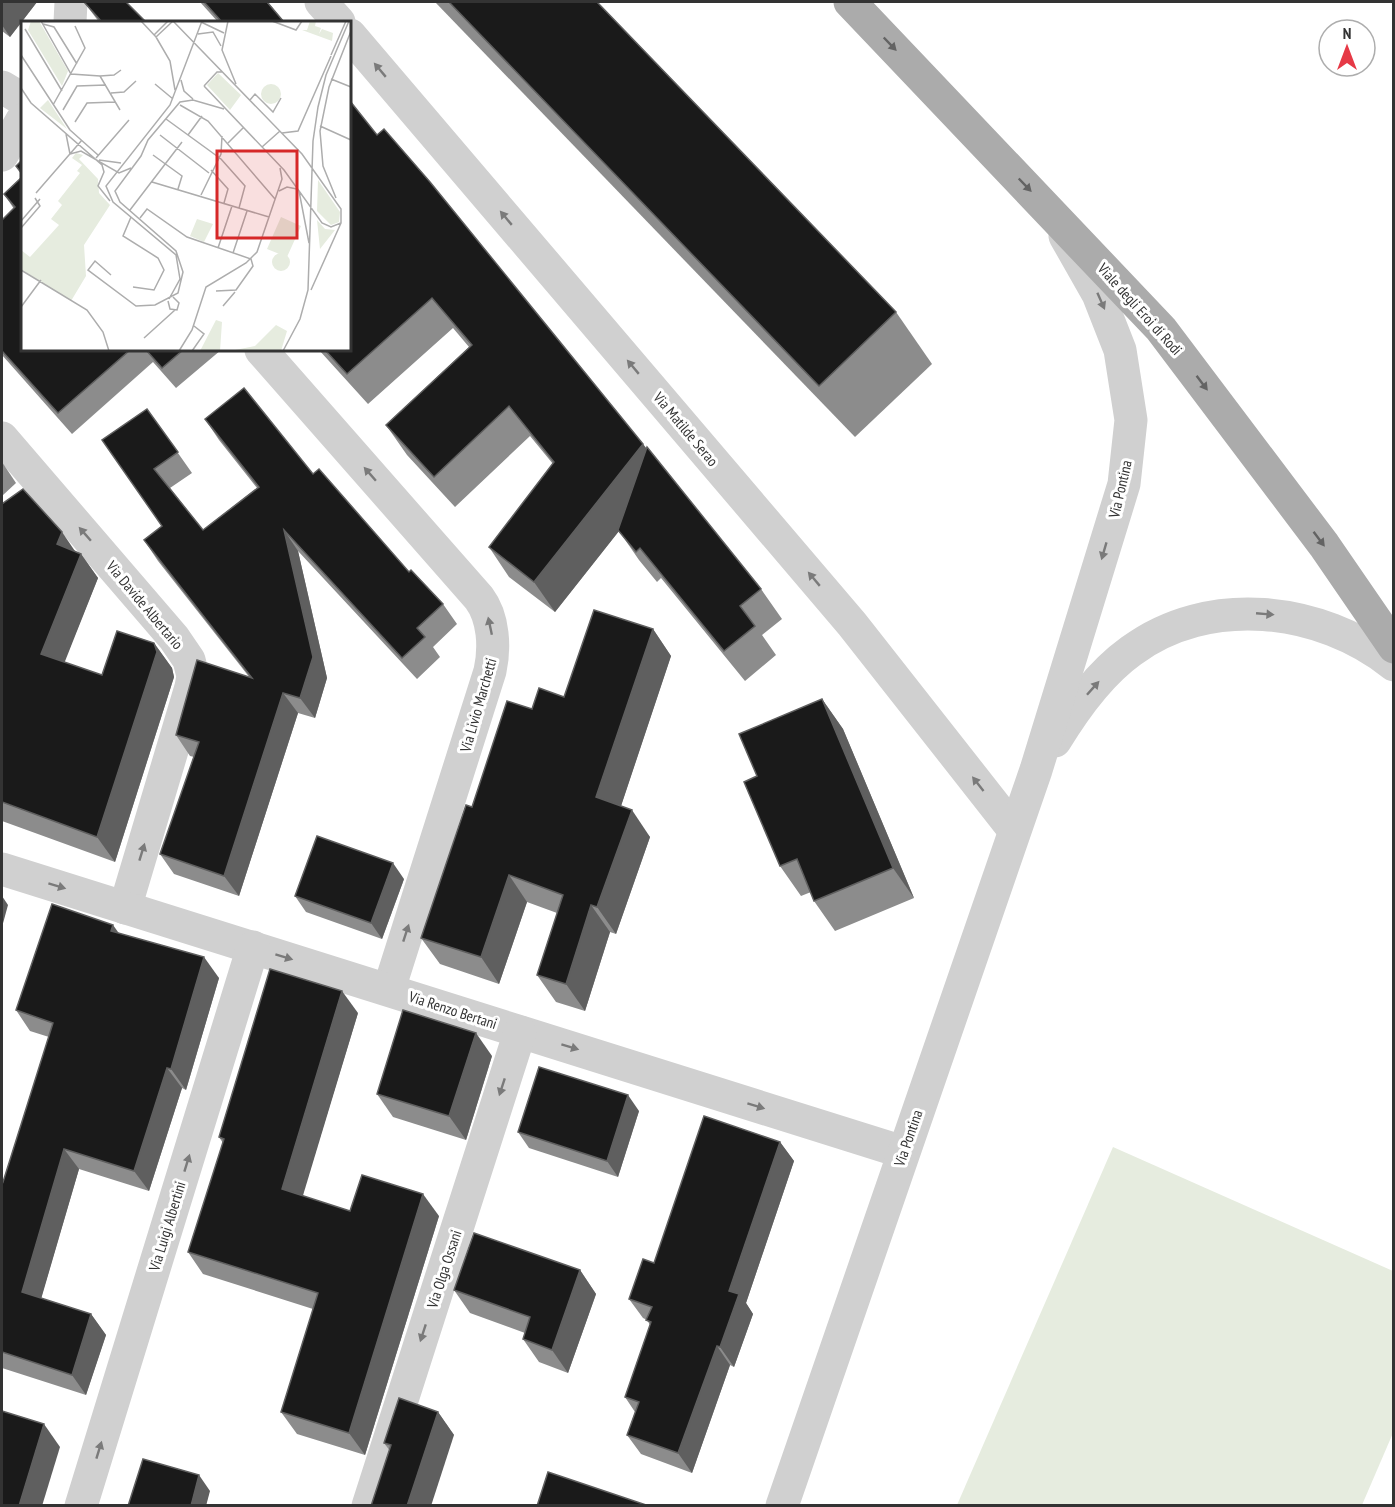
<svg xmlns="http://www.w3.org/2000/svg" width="1395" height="1507" font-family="'PT Sans Narrow',sans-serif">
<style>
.green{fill:#e6ecdf}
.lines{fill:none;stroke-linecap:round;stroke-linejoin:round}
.minor{stroke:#d0d0d0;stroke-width:33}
.major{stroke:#ababab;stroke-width:33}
.wall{fill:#8c8c8c}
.shaded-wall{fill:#5f5f5f}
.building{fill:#1a1a1a;stroke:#5f5f5f;stroke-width:1.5}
.oneway{fill:#636363}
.oneway2{fill:#7a7a7a}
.labels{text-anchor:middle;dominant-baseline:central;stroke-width:6;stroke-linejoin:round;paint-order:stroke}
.street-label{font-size:15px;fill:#333;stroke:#fff}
.inset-road{fill:none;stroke:#adadad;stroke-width:1.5}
.view{fill:#d62828;fill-opacity:0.15;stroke:#d62828;stroke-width:3}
.inset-edge{fill:none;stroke:#333;stroke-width:3}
</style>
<rect width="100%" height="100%" fill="#fff"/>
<path class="green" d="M 1113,1147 L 1393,1271 L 1393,1433 L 1362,1505 L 957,1505 Z"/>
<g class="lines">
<g class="minor">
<path d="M 321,2 L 339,22"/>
<path d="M 70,22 L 71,2"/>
<path d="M 350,35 L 852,624 L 1014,830"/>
<path d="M 2,87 L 22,99"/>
<path d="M 2,155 L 22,120"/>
<path d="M 261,350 L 479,598 C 494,618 495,648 490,671 L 389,989"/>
<path d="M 2,438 L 174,638 L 189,660 L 193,676 L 191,687 L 125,908"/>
<path d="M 1055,741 C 1075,708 1099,674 1131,651 C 1208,594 1320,606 1394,665"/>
<path d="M 2,869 L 903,1152"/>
<path d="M 81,1506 L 253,947"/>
<path d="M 368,1506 L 520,1032"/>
<path d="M 782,1506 L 1036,770 L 1124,484 L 1131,420 L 1120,350 L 1098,294 L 1065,236"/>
</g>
<path class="major" d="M 850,2 L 1161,329 L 1324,545 L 1394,647"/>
</g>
<g class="wall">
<path d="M 2,2 L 37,2 L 10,37 L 2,31 Z"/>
<path d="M 84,2 L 146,22 L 99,22 Z"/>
<path d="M 200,2 L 268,2 L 284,22 L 218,22 Z"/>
<path d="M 435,2 L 597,2 L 896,312 L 932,364 L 855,437 Z"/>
<path d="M 377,135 L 643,444 L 761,589 L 782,619 L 762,635 L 776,655 L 745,681 L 661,578 L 657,582 L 639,560 L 619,531 L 555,612 L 509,577 L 489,547 L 553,464 L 530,436 L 455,507 L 407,455 L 386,425 L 469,347 L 453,328 L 368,404 L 319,350 L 350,350 Z"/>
<path d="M 22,177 L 22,350 L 221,350 L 176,388 L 153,362 L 72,434 L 2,355 L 2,220 L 14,209 L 4,194 Z"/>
<path d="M 147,409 L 192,473 L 170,488 L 203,530 L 257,488 L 219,440 L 205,419 L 313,474 L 409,572 L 443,604 L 457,624 L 433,647 L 440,657 L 417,679 L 298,551 L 327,678 L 315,718 L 298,713 L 239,896 L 174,874 L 160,854 L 194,757 L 190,756 L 176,735 L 250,678 L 158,561 L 144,540 L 162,526 Z"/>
<path d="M 2,462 L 16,483 L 2,496 Z"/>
<path d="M 2,504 L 76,552 L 81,554 L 98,578 L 64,662 L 102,675 L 154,643 L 172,668 L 174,677 L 115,862 L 2,821 Z"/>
<path d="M 653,629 L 671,656 L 621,806 L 650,837 L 616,934 L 610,932 L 585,1011 L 556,1002 L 537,975 L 557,913 L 527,902 L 499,984 L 440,964 L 421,938 L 472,807 L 532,709 L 564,697 Z"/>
<path d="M 822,699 L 843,729 L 914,898 L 835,931 L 814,901 L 811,892 L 801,896 L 780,866 L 757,776 Z"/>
<path d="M 404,879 L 382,939 L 306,912 L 295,896 Z"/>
<path d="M 119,933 L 219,978 L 186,1090 L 182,1088 L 149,1191 L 79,1169 L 41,1298 L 91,1314 L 106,1335 L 86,1395 L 2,1368 L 2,1181 L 3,1182 L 49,1037 L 30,1031 L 16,1010 Z"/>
<path d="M 358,1013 L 302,1196 L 350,1211 L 439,1216 L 365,1455 L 297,1434 L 281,1412 L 313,1309 L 203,1274 L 188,1252 L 223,1143 L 219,1137 Z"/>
<path d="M 492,1056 L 466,1140 L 393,1117 L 377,1094 Z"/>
<path d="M 639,1111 L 618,1177 L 529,1148 L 518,1132 Z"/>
<path d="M 780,1142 L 794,1161 L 746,1303 L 753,1314 L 734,1367 L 730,1365 L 692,1473 L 641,1454 L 627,1435 L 635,1412 L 625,1397 L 650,1325 L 647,1320 L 643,1318 L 629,1299 L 654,1263 Z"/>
<path d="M 580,1270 L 596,1294 L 568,1373 L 539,1362 L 523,1339 L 525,1333 L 470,1313 L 454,1290 Z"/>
<path d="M 438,1412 L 454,1435 L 390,1451 L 384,1443 Z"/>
</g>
<g class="shaded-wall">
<path d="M 3,2 L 37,2 L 10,37 L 2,25 L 2,3 Z"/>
<path d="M 643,444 L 664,474 L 555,612 L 534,582 Z"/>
<path d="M 284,530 L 298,551 L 327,678 L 315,718 L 300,698 Z"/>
<path d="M 62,532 L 79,557 L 57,544 Z"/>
<path d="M 81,554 L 98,578 L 58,679 L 41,654 Z"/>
<path d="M 653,629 L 671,656 L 615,824 L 596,797 Z"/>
<path d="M 154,643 L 172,668 L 174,677 L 115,862 L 97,837 Z"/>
<path d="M 283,693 L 298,713 L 239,896 L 224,876 Z"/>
<path d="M 822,699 L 843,729 L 914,898 L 893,868 Z"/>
<path d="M 632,810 L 650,837 L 616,934 L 597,907 Z"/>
<path d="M 393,863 L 404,879 L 382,939 L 371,923 Z"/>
<path d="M 509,875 L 527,902 L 499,984 L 481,957 Z"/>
<path d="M 2,896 L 8,905 L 2,927 Z"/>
<path d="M 591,905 L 610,932 L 585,1011 L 566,984 Z"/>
<path d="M 113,925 L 128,946 L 111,931 Z"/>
<path d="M 204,957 L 219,978 L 186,1090 L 171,1069 Z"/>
<path d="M 342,991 L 358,1013 L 298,1212 L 282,1189 Z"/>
<path d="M 476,1033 L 492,1056 L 466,1140 L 449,1116 Z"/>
<path d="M 167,1068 L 182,1088 L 149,1191 L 134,1171 Z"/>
<path d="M 628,1095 L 639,1111 L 618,1177 L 607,1161 Z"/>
<path d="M 780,1142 L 794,1161 L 746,1303 L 753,1314 L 734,1367 L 720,1347 L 729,1291 Z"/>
<path d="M 64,1149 L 79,1169 L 37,1313 L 22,1292 Z"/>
<path d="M 423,1194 L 439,1216 L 365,1455 L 349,1433 Z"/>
<path d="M 580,1270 L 596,1294 L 568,1373 L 552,1350 Z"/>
<path d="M 91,1314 L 106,1335 L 86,1395 L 72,1375 Z"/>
<path d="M 717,1346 L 730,1365 L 692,1473 L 678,1453 Z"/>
<path d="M 438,1412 L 454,1435 L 431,1506 L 407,1506 Z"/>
<path d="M 44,1424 L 60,1447 L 42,1506 L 19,1506 Z"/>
<path d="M 199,1475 L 210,1491 L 206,1506 L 191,1506 Z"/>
</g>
<g class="building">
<path d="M 84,2 L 126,2 L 146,22 L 102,22 Z"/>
<path d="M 204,2 L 267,2 L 284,22 L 222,22 Z"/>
<path d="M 449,2 L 597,2 L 896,312 L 819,386 Z"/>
<path d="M 350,101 L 377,135 L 384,129 L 430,182 L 643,444 L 534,582 L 489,547 L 554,462 L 509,406 L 434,477 L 386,425 L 472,345 L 432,298 L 347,374 L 325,350 L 350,350 Z"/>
<path d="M 22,160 L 22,174 L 16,166 Z"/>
<path d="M 22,177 L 22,350 L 130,350 L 58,413 L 2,351 L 2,220 L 15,207 L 4,194 Z"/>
<path d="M 146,350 L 183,350 L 162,368 Z"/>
<path d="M 244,388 L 313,474 L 319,469 L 409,572 L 411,570 L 443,604 L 417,628 L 425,637 L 402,658 L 284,530 L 313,657 L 300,698 L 283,693 L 224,876 L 160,854 L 199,742 L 176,735 L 197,660 L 252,678 L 144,540 L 162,526 L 102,440 L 147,409 L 178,452 L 154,469 L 203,530 L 259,487 L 205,419 Z"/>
<path d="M 647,447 L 761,589 L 740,606 L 755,626 L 724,651 L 640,548 L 636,552 L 618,530 Z"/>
<path d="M 23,489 L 62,532 L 57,544 L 81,554 L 41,654 L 102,675 L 117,631 L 154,643 L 157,652 L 97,837 L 2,802 L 2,504 Z"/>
<path d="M 594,610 L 653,629 L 596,797 L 632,810 L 597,907 L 591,905 L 566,984 L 537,975 L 563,895 L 509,875 L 481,957 L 421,938 L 466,805 L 472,807 L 507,701 L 532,709 L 539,688 L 564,697 Z"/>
<path d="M 822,699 L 893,868 L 814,901 L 797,859 L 780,866 L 744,782 L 757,776 L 739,734 Z"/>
<path d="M 317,836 L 393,863 L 371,923 L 295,896 Z"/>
<path d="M 52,904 L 113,925 L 111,931 L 204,957 L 171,1069 L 167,1068 L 134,1171 L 64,1149 L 22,1292 L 91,1314 L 72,1375 L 2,1352 L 2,1181 L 3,1182 L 53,1023 L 16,1010 Z"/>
<path d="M 270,969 L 342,991 L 282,1189 L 350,1211 L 362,1175 L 423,1194 L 349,1433 L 281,1412 L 318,1293 L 188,1252 L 224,1139 L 219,1137 Z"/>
<path d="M 403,1010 L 476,1033 L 449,1116 L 377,1094 Z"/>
<path d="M 539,1067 L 628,1095 L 607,1161 L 518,1132 Z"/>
<path d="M 704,1116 L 780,1142 L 729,1291 L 739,1294 L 720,1347 L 717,1346 L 678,1453 L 627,1435 L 639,1402 L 625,1397 L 651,1322 L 646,1320 L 652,1307 L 629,1299 L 643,1259 L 654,1263 Z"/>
<path d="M 474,1233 L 580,1270 L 552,1350 L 523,1339 L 530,1317 L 454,1290 Z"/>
<path d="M 399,1398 L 438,1412 L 407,1506 L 371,1506 L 391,1445 L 384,1443 Z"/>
<path d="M 2,1411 L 44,1424 L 19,1506 L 2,1506 Z"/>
<path d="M 143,1459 L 199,1475 L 191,1506 L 128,1506 Z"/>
<path d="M 548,1472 L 649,1506 L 537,1506 Z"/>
</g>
<defs><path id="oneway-solid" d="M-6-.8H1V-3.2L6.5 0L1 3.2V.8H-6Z" transform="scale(1.5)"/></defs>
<g class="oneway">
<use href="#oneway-solid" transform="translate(890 44) rotate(46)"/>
<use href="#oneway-solid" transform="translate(1025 185) rotate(46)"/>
<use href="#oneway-solid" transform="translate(1202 383) rotate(53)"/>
<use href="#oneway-solid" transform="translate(1319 539) rotate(53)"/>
</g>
<g class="oneway2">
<use href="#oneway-solid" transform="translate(380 70) rotate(-130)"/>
<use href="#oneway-solid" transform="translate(506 218) rotate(-130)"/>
<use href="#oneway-solid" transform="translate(1101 301) rotate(66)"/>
<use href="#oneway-solid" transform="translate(633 367) rotate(-130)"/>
<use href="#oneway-solid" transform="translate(370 474) rotate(-131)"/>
<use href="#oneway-solid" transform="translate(85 534) rotate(-131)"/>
<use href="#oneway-solid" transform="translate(1104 551) rotate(106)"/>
<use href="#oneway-solid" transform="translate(814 579) rotate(-130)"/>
<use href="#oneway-solid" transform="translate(1265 614) rotate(5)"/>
<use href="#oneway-solid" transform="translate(490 626) rotate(-102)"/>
<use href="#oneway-solid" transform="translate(1093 688) rotate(-48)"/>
<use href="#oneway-solid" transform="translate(978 784) rotate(-128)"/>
<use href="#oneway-solid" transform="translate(142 852) rotate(-73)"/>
<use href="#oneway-solid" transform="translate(57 886) rotate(17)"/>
<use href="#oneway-solid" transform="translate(406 933) rotate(-72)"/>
<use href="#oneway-solid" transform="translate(284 957) rotate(17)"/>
<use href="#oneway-solid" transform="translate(570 1047) rotate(17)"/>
<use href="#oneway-solid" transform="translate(502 1087) rotate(108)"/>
<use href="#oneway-solid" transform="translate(756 1106) rotate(17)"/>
<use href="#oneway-solid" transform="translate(187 1163) rotate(-73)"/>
<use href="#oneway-solid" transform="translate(423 1333) rotate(108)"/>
<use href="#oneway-solid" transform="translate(99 1450) rotate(-73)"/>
</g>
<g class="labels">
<g class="street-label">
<text transform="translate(1140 309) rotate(48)">Viale degli Eroi di Rodi</text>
<text transform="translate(686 429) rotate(50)">Via Matilde Serao</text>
<text transform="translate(1120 489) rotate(-77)">Via Pontina</text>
<text transform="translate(145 605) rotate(50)">Via Davide Albertario</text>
<text transform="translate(478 705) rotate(-74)">Via Livio Marchetti</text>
<text transform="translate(453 1010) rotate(18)">Via Renzo Bertani</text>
<text transform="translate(908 1138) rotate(-71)">Via Pontina</text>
<text transform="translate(167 1226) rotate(-73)">Via Luigi Albertini</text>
<text transform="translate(444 1269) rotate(-72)">Via Olga Ossani</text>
</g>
</g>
<g transform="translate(21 21)">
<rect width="330" height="330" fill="#fff"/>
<path d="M 10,0 L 18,0 L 47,50 L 41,65 L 7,9 ZM 289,0 L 295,0 L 294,5 L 300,7 L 298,13 L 301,8 L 312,12 L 311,20 L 281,9 L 286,9 ZM 197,52 L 220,74 L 209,89 L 186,64 ZM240 73a10 10 0 1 1 20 0a10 10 0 1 1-20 0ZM 27,79 L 46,108 L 19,87 ZM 55,132 L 62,134 L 58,138 L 77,158 L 78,172 L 89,184 L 63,224 L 65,255 L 50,280 L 0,248 L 0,229 L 9,236 L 38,204 L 30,198 L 41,184 L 37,180 L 59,152 L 56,150 L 61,144 L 51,137 ZM 297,159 L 319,191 L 318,201 L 310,204 L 296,190 ZM 260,196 L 280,205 L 266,236 L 246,228 ZM 176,198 L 192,203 L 183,221 L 169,215 ZM 296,199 L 304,208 L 314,209 L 299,228 ZM251 241a9 9 0 1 1 18 0a9 9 0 1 1-18 0ZM 195,299 L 201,301 L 199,330 L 179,330 ZM 255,304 L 266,310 L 260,330 L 209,330 L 234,325 Z" fill="#e6ecdf"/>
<path class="inset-road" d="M 20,0 L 50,53 L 79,55 L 99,89M 120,0 L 135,16 L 152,0 L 281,133 L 320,188 L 320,202 L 310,206 L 301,202 L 263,149 L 183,65M 207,0 L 201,29 L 215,63M 251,0 L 275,9 L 281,0M 180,1 L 203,12M 22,3 L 33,6 L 56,43M 4,8 L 41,70M 177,13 L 192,11 L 200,25M 133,14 L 147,0M 135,16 L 149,40 L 154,69M 0,34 L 49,109M 310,34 L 325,0M 79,55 L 93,54 L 100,49M 310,58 L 330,66M 160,59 L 163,70 L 172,78M 134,63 L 152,78M 183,65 L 196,51 L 201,51M 0,67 L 10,82 L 81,144 L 83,151 L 77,165 L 89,180M 90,72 L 103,71 L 115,60M 229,79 L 234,73 L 252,91 L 260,77M 32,84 L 64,27 L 54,5M 159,84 L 187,100 L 254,178M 42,89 L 56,65 L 85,64M 145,98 L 200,138 L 224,165 L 218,187M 54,101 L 66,82 L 94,81M 299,105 L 330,119M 49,109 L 77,134M 261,112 L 277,110 L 310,35M 45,113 L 49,133M 139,114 L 188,152M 167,114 L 181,95M 207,122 L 222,107M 241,126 L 259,110M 49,133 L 60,130 L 98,152 L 110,147M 132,134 L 161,155 L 157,168M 75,137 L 108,99M 78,139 L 100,142M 190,149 L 207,168 L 203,182M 131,161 L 248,196M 258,170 L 266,166 L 276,168M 278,170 L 288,222M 15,172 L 61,119M 180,174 L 200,133 L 201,115M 315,177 L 302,145 L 299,110 L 308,66 L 330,10M 109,189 L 161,121M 110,196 L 102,215 L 137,237 L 143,249 L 133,269 L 112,266M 119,197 L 126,188 L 166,216 L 230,238 L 232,245 L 215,269 L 195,270M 0,200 L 19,178M 0,207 L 19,185 L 14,177M 197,227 L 211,185M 212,232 L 226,190M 0,249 L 66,289 L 82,311 L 88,330M 90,254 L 74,240 L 67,249 L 115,285 L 134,284 L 157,272 L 162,251 L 155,230 L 99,181 L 94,170 L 120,135 L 127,119 L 159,81 L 172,79 L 203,88M 290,269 L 320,202M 148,278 L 159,258 L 155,234 L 92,181 L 85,165 L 149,84 L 181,0M 147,280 L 149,288 L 156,289 L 158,282 L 152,276M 202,285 L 214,271M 0,286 L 20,259M 123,317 L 154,289M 158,330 L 171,309 L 185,266 L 225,242 L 236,231 L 261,158 L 259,147M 171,330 L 183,313 L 173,305M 262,330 L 279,298 L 287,269 L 292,120 L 297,86 L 305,54 L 328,0"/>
<path class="view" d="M 196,130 L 276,130 L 276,217 L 196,217 Z"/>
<rect width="330" height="330" class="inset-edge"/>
</g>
<rect width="1395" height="1507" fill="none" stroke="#333333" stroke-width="6"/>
<g transform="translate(1347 48)"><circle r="28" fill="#ffffff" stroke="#adadad" stroke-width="1.5"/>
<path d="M0-4.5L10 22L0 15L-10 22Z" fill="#e63946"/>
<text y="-9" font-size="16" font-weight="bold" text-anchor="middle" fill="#333333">N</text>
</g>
</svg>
